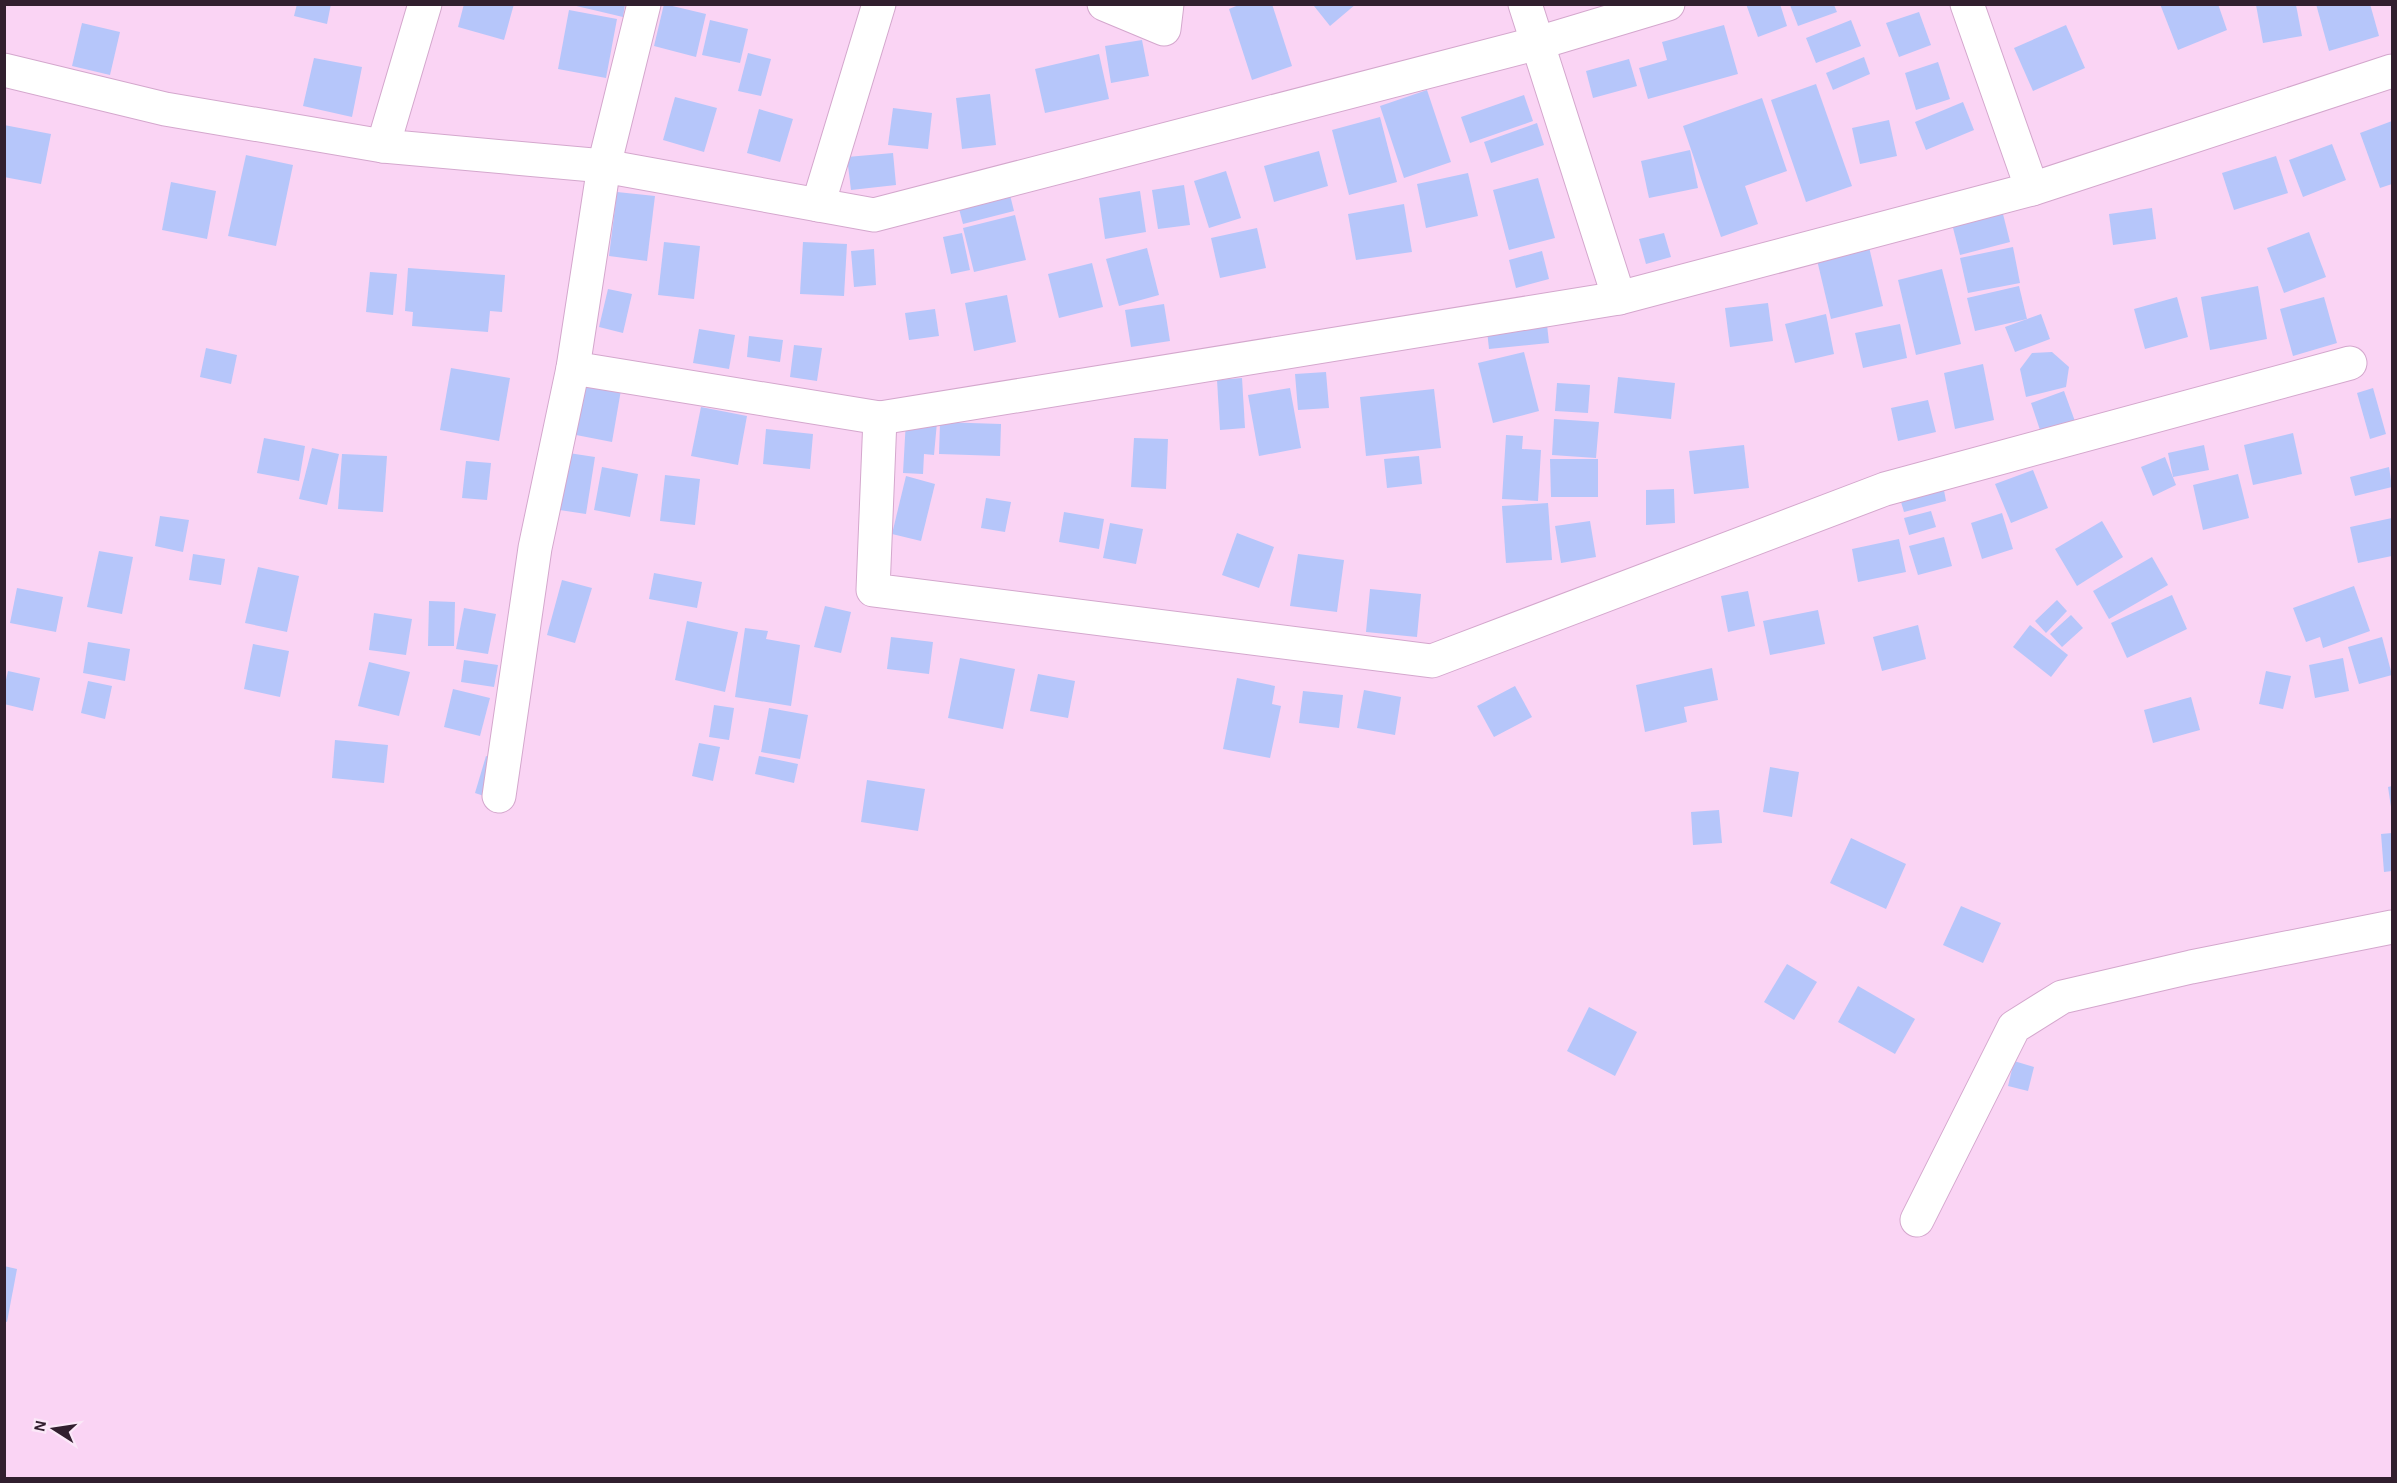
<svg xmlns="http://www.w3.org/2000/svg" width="2397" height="1483" font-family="'Alegreya Sans',sans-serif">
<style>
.building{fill:#b6c6fa}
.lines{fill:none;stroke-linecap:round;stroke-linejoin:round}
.minor-casing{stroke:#d4a7cd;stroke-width:35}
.minor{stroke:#fff;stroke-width:33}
</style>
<rect width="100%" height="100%" fill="#fad4f4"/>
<g class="building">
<path d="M 297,4 L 331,4 L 327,24 L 294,16 Z"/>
<path d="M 464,4 L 514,4 L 504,40 L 458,27 Z"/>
<path d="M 568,4 L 625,4 L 623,17 Z"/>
<path d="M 664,4 L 706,14 L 696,57 L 654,46 Z"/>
<path d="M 1241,4 L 1272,4 L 1292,66 L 1252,80 L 1229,9 Z"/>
<path d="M 1317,4 L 1356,4 L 1330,26 L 1314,6 Z"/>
<path d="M 1746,4 L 1780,4 L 1787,26 L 1758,37 Z"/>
<path d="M 2160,4 L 2218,4 L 2227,30 L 2178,50 Z"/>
<path d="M 2316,4 L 2370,4 L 2379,36 L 2329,51 Z"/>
<path d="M 1790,5 L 1834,5 L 1837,12 L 1798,26 Z"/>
<path d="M 2256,5 L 2296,5 L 2302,36 L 2263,43 Z"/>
<path d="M 569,10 L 617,19 L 606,78 L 558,69 Z"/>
<path d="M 1919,12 L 1931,45 L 1899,57 L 1886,23 Z"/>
<path d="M 710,20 L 748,29 L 740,63 L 702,55 Z"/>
<path d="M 1851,20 L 1861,46 L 1816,63 L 1806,38 Z"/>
<path d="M 82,23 L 120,32 L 110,75 L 72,66 Z"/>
<path d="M 1724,25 L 1738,74 L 1648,99 L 1639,68 L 1667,60 L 1662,42 Z"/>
<path d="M 2066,25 L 2085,68 L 2033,91 L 2014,48 Z"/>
<path d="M 1142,40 L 1149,76 L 1111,83 L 1105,46 Z"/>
<path d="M 748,53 L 771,59 L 761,96 L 738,91 Z"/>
<path d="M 1099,54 L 1109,99 L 1045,113 L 1035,69 Z"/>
<path d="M 1864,57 L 1870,74 L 1833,90 L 1826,73 Z"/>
<path d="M 314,58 L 362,67 L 352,117 L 303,106 Z"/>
<path d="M 1629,59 L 1637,86 L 1593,98 L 1586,71 Z"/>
<path d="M 1938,62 L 1950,99 L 1916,110 L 1905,73 Z"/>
<path d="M 1816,84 L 1852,186 L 1806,202 L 1771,100 Z"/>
<path d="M 1427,90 L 1451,162 L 1404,178 L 1380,106 Z"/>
<path d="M 990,94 L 996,145 L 962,149 L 956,98 Z"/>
<path d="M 1524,95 L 1533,121 L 1470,143 L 1461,117 Z"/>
<path d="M 675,97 L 717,108 L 704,152 L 663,140 Z"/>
<path d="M 1762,98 L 1787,171 L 1745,186 L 1758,224 L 1721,237 L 1683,126 Z"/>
<path d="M 1963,102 L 1974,130 L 1926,150 L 1915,122 Z"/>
<path d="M 893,108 L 932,113 L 928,149 L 888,145 Z"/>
<path d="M 759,109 L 793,119 L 780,162 L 747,153 Z"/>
<path d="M 1380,117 L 1397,182 L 1349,195 L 1332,130 Z"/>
<path d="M 1889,120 L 1897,156 L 1860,164 L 1852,128 Z"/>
<path d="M 2392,121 L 2392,184 L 2380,188 L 2360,133 Z"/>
<path d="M 1537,123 L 1544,145 L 1491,163 L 1484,142 Z"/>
<path d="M 4,125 L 51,134 L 41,184 L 4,177 Z"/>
<path d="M 2332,144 L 2346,180 L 2303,197 L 2289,160 Z"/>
<path d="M 1690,150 L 1698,188 L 1649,198 L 1641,161 Z"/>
<path d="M 1319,151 L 1328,186 L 1274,202 L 1264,166 Z"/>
<path d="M 893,153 L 896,185 L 851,190 L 847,157 Z"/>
<path d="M 246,155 L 293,165 L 276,246 L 228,236 Z"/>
<path d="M 2276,156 L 2288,193 L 2234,210 L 2222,173 Z"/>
<path d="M 1226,171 L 1241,218 L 1209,228 L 1194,181 Z"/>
<path d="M 1468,173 L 1478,216 L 1426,228 L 1417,184 Z"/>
<path d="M 1538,178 L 1555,238 L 1509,250 L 1493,190 Z"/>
<path d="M 171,182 L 216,191 L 207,239 L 162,230 Z"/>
<path d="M 1184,185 L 1190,225 L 1158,229 L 1152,190 Z"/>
<path d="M 1009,191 L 1014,211 L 963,224 L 958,205 Z"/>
<path d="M 1140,191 L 1146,232 L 1105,239 L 1099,198 Z"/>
<path d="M 617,192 L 655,196 L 647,261 L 609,256 Z"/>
<path d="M 1404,204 L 1412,252 L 1356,260 L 1348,214 Z"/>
<path d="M 2152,208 L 2156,239 L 2113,245 L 2109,214 Z"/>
<path d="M 2002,210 L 2010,242 L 1960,255 L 1952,224 Z"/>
<path d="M 1015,215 L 1026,260 L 974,272 L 963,228 Z"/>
<path d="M 1257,228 L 1266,268 L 1220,278 L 1211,238 Z"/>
<path d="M 2309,232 L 2326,277 L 2284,293 L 2267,248 Z"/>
<path d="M 962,233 L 970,270 L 951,274 L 943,237 Z"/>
<path d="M 1664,233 L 1671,257 L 1646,264 L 1639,239 Z"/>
<path d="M 664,242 L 700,246 L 694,299 L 658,295 Z"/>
<path d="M 803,242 L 847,244 L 844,296 L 800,294 Z"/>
<path d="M 1869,247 L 1883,306 L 1831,319 L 1817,260 Z"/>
<path d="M 2013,247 L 2020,283 L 1968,293 L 1960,258 Z"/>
<path d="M 1147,248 L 1159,295 L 1119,306 L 1106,259 Z"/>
<path d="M 874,249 L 876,285 L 854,287 L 851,251 Z"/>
<path d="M 1542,251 L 1549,279 L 1516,288 L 1509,260 Z"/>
<path d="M 1092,263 L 1103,307 L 1059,318 L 1048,274 Z"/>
<path d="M 408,268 L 505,275 L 502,312 L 490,311 L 488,332 L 412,326 L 413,312 L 405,311 Z"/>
<path d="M 1942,269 L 1961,344 L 1916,355 L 1898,280 Z"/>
<path d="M 370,272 L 397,274 L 393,315 L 366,312 Z"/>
<path d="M 2019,286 L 2027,319 L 1975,331 L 1967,298 Z"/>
<path d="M 2258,286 L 2267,339 L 2210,350 L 2201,297 Z"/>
<path d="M 608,289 L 632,294 L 623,333 L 599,327 Z"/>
<path d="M 1007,295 L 1016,342 L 974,351 L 965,303 Z"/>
<path d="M 2177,297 L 2188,337 L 2145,349 L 2134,309 Z"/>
<path d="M 2324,297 L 2337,343 L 2293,356 L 2280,309 Z"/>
<path d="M 1768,303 L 1773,341 L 1730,347 L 1725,308 Z"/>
<path d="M 1164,304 L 1170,341 L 1131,347 L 1125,310 Z"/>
<path d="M 935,309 L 939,336 L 909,340 L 905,313 Z"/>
<path d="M 1826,314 L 1834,354 L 1795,363 L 1785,324 Z"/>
<path d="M 2041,314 L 2050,339 L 2015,352 L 2005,327 Z"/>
<path d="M 1546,315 L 1549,343 L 1489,349 L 1486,321 Z"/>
<path d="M 1900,324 L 1907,358 L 1863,368 L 1855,333 Z"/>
<path d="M 699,329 L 735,335 L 729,369 L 693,363 Z"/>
<path d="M 749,336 L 783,340 L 780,362 L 747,357 Z"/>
<path d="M 794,345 L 822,348 L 817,381 L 790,377 Z"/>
<path d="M 206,348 L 237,355 L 231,384 L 200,377 Z"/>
<path d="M 1524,352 L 1539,411 L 1493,423 L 1478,363 Z"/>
<path d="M 2052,352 L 2069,367 L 2066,387 L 2026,397 L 2020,369 L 2032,353 Z"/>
<path d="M 1983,364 L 1994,420 L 1955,429 L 1944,373 Z"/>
<path d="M 451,368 L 510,378 L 499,441 L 440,430 Z"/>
<path d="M 1326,372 L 1329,408 L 1298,410 L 1295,374 Z"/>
<path d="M 1618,377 L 1675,383 L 1671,419 L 1614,413 Z"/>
<path d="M 1242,378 L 1245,428 L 1220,430 L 1217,380 Z"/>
<path d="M 580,382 L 621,390 L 612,442 L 571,434 Z"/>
<path d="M 1557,383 L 1590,385 L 1588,413 L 1555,411 Z"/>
<path d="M 1290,388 L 1301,448 L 1259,456 L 1248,395 Z"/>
<path d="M 2373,388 L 2386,434 L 2370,439 L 2357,393 Z"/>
<path d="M 1434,389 L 1441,448 L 1366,456 L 1360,397 Z"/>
<path d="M 2064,391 L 2076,424 L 2042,436 L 2031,403 Z"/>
<path d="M 1928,400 L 1936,432 L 1898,441 L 1891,408 Z"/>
<path d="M 701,407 L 747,416 L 738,465 L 691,456 Z"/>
<path d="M 1554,419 L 1599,422 L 1596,458 L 1552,455 Z"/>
<path d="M 906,420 L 937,422 L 934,455 L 924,454 L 923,474 L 903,473 Z"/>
<path d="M 940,422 L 1001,424 L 1000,456 L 939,454 Z"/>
<path d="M 766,429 L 813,434 L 810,469 L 763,464 Z"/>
<path d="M 2293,433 L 2302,474 L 2253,485 L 2244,445 Z"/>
<path d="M 1506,435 L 1523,436 L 1522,449 L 1541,450 L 1538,501 L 1502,499 Z"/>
<path d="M 264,438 L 305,446 L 299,481 L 257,473 Z"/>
<path d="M 1134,438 L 1168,439 L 1166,489 L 1131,487 Z"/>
<path d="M 1744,445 L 1749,488 L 1694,494 L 1689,451 Z"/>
<path d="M 2204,445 L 2209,470 L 2173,477 L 2168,453 Z"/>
<path d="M 312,448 L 339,454 L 327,505 L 299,499 Z"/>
<path d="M 562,452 L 595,457 L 586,514 L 553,509 Z"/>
<path d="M 342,454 L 387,456 L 383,512 L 338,509 Z"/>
<path d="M 1419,456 L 1422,484 L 1387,488 L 1384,459 Z"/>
<path d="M 2165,457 L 2176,485 L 2153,496 L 2141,467 Z"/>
<path d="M 1550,459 L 1598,459 L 1598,497 L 1551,497 Z"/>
<path d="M 466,461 L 491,463 L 487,500 L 462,498 Z"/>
<path d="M 602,467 L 638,474 L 630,517 L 594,510 Z"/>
<path d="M 2389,467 L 2392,487 L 2355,496 L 2350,477 Z"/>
<path d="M 2033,470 L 2048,508 L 2011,523 L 1995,484 Z"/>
<path d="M 2238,474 L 2249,518 L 2203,530 L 2193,485 Z"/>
<path d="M 665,475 L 700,479 L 695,525 L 660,521 Z"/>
<path d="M 906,476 L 935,484 L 921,541 L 892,534 Z"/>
<path d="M 1942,480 L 1946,501 L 1904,512 L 1898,492 Z"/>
<path d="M 1674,489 L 1675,523 L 1646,525 L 1646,490 Z"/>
<path d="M 986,498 L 1011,502 L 1005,532 L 981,528 Z"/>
<path d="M 1548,503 L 1552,560 L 1506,563 L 1502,506 Z"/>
<path d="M 1931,511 L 1936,527 L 1909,535 L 1904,518 Z"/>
<path d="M 1064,512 L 1104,519 L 1099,549 L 1059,542 Z"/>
<path d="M 2002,513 L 2013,549 L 1982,559 L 1971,523 Z"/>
<path d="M 160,516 L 189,520 L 183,552 L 155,546 Z"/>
<path d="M 2392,518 L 2392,556 L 2358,563 L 2350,527 Z"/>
<path d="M 1590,521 L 1596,557 L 1561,563 L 1555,526 Z"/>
<path d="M 2102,521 L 2123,557 L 2077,586 L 2055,549 Z"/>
<path d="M 1110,523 L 1143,529 L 1136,564 L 1103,558 Z"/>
<path d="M 1237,533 L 1274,547 L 1259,588 L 1222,575 Z"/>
<path d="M 1944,537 L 1952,566 L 1918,575 L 1909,546 Z"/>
<path d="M 1899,539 L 1906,572 L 1858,582 L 1852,549 Z"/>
<path d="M 99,551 L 133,557 L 122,614 L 87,607 Z"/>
<path d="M 193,554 L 225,559 L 221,585 L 189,580 Z"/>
<path d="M 1298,554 L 1344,560 L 1337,612 L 1290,606 Z"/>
<path d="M 2152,557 L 2168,585 L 2109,619 L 2093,591 Z"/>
<path d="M 258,567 L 299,576 L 287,632 L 245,623 Z"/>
<path d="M 654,573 L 702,582 L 697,608 L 649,599 Z"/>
<path d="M 562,580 L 592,588 L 575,643 L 547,635 Z"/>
<path d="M 2354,586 L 2370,631 L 2323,648 L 2320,637 L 2306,642 L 2293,608 Z"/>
<path d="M 17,588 L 63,597 L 56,632 L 10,623 Z"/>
<path d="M 1370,589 L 1421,594 L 1417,637 L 1366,632 Z"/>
<path d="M 1748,591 L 1755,626 L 1728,632 L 1721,596 Z"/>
<path d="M 2172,595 L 2187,629 L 2127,658 L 2111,623 Z"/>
<path d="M 2057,600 L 2067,611 L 2046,633 L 2035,621 Z"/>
<path d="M 429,601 L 455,602 L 454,646 L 428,646 Z"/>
<path d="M 825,606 L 851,612 L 841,653 L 814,647 Z"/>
<path d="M 464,608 L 496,614 L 488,654 L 456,649 Z"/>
<path d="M 1818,610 L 1825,644 L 1770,655 L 1763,621 Z"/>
<path d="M 374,613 L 412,619 L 406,655 L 369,650 Z"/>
<path d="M 2071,615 L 2083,628 L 2062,647 L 2050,634 Z"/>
<path d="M 687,621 L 738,632 L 725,692 L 675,680 Z"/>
<path d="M 1918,625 L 1926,659 L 1882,671 L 1873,637 Z"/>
<path d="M 2030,625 L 2068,655 L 2051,677 L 2013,647 Z"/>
<path d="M 745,628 L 768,631 L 766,639 L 800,645 L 791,706 L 735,697 Z"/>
<path d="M 891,637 L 933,642 L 929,674 L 887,669 Z"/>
<path d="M 2382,637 L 2392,675 L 2359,684 L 2348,647 Z"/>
<path d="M 88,642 L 130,649 L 125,681 L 83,673 Z"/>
<path d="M 253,644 L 289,651 L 280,697 L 244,689 Z"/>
<path d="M 960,658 L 1015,669 L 1003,729 L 948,718 Z"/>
<path d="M 2343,658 L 2349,691 L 2315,698 L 2309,665 Z"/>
<path d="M 464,660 L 498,665 L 494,687 L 461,682 Z"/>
<path d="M 369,662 L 410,672 L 399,716 L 358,706 Z"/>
<path d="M 1712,668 L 1718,700 L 1684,707 L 1687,722 L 1645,732 L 1636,685 Z"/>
<path d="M 8,671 L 40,678 L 33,711 L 4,704 L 4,688 Z"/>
<path d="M 2266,671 L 2291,676 L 2283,709 L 2259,704 Z"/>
<path d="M 1038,674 L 1075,681 L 1068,718 L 1030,711 Z"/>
<path d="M 1237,678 L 1275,686 L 1272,704 L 1281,706 L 1270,758 L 1223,749 Z"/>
<path d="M 88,681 L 112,686 L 105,719 L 81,713 Z"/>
<path d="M 1515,686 L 1532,717 L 1494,737 L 1477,706 Z"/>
<path d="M 453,689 L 490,698 L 480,736 L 444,727 Z"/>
<path d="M 1364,690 L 1401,697 L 1395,735 L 1357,728 Z"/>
<path d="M 1303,691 L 1343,695 L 1339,728 L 1299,723 Z"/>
<path d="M 2191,697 L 2200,730 L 2153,743 L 2144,710 Z"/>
<path d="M 714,705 L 734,708 L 729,740 L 709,737 Z"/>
<path d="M 769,708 L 808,715 L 800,759 L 761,752 Z"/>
<path d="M 335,740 L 388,745 L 384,783 L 332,778 Z"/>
<path d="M 699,743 L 720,747 L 713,781 L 692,776 Z"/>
<path d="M 486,756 L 501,761 L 490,798 L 475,793 Z"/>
<path d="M 759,756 L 798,764 L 794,783 L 755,774 Z"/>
<path d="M 1770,767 L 1799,772 L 1792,817 L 1763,812 Z"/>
<path d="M 867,780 L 925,789 L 918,831 L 861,822 Z"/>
<path d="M 2392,786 L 2392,806 L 2391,807 L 2388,787 Z"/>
<path d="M 1719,810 L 1722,843 L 1693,845 L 1691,812 Z"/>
<path d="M 2392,833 L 2392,871 L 2384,872 L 2381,834 Z"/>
<path d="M 1851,838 L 1906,864 L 1886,909 L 1830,883 Z"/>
<path d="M 1961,906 L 2001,923 L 1983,963 L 1943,945 Z"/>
<path d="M 1787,964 L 1817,982 L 1794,1020 L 1764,1002 Z"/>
<path d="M 1858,986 L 1915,1019 L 1895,1054 L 1838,1022 Z"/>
<path d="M 1589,1007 L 1637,1032 L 1615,1076 L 1567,1051 Z"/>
<path d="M 2014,1061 L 2034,1067 L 2028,1091 L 2008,1086 Z"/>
<path d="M 4,1266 L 17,1269 L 7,1322 L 4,1321 Z"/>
</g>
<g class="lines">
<defs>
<g id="minor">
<path d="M 425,4 L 383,146 L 604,166 L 874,215 L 1538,43 L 1668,4"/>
<path d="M 1104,4 L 1164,29 L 1167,4"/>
<path d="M 1525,4 L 1619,298"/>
<path d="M 1967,4 L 2032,189"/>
<path d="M 4,70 L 165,109 L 383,146"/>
<path d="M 818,205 L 879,4"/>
<path d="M 573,368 L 880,418 L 1619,298 L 2032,189 L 2392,71"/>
<path d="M 880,418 L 873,590 L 1432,661 L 1885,489 L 2350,363"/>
<path d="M 499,796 L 535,548 L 573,368 L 604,166 L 644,4"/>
<path d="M 1917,1220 L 2014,1027 L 2062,997 L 2191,967 L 2392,927"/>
</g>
</defs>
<use href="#minor" class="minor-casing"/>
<use href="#minor" class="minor"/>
</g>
<rect width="2397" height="1483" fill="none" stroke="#311f2e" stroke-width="12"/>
<g transform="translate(54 1429) rotate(282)" stroke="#fbe8f8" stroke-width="4.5" paint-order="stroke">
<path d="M0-4.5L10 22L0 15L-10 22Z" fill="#311f2e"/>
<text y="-9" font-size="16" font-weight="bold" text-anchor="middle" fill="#311f2e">N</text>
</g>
</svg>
